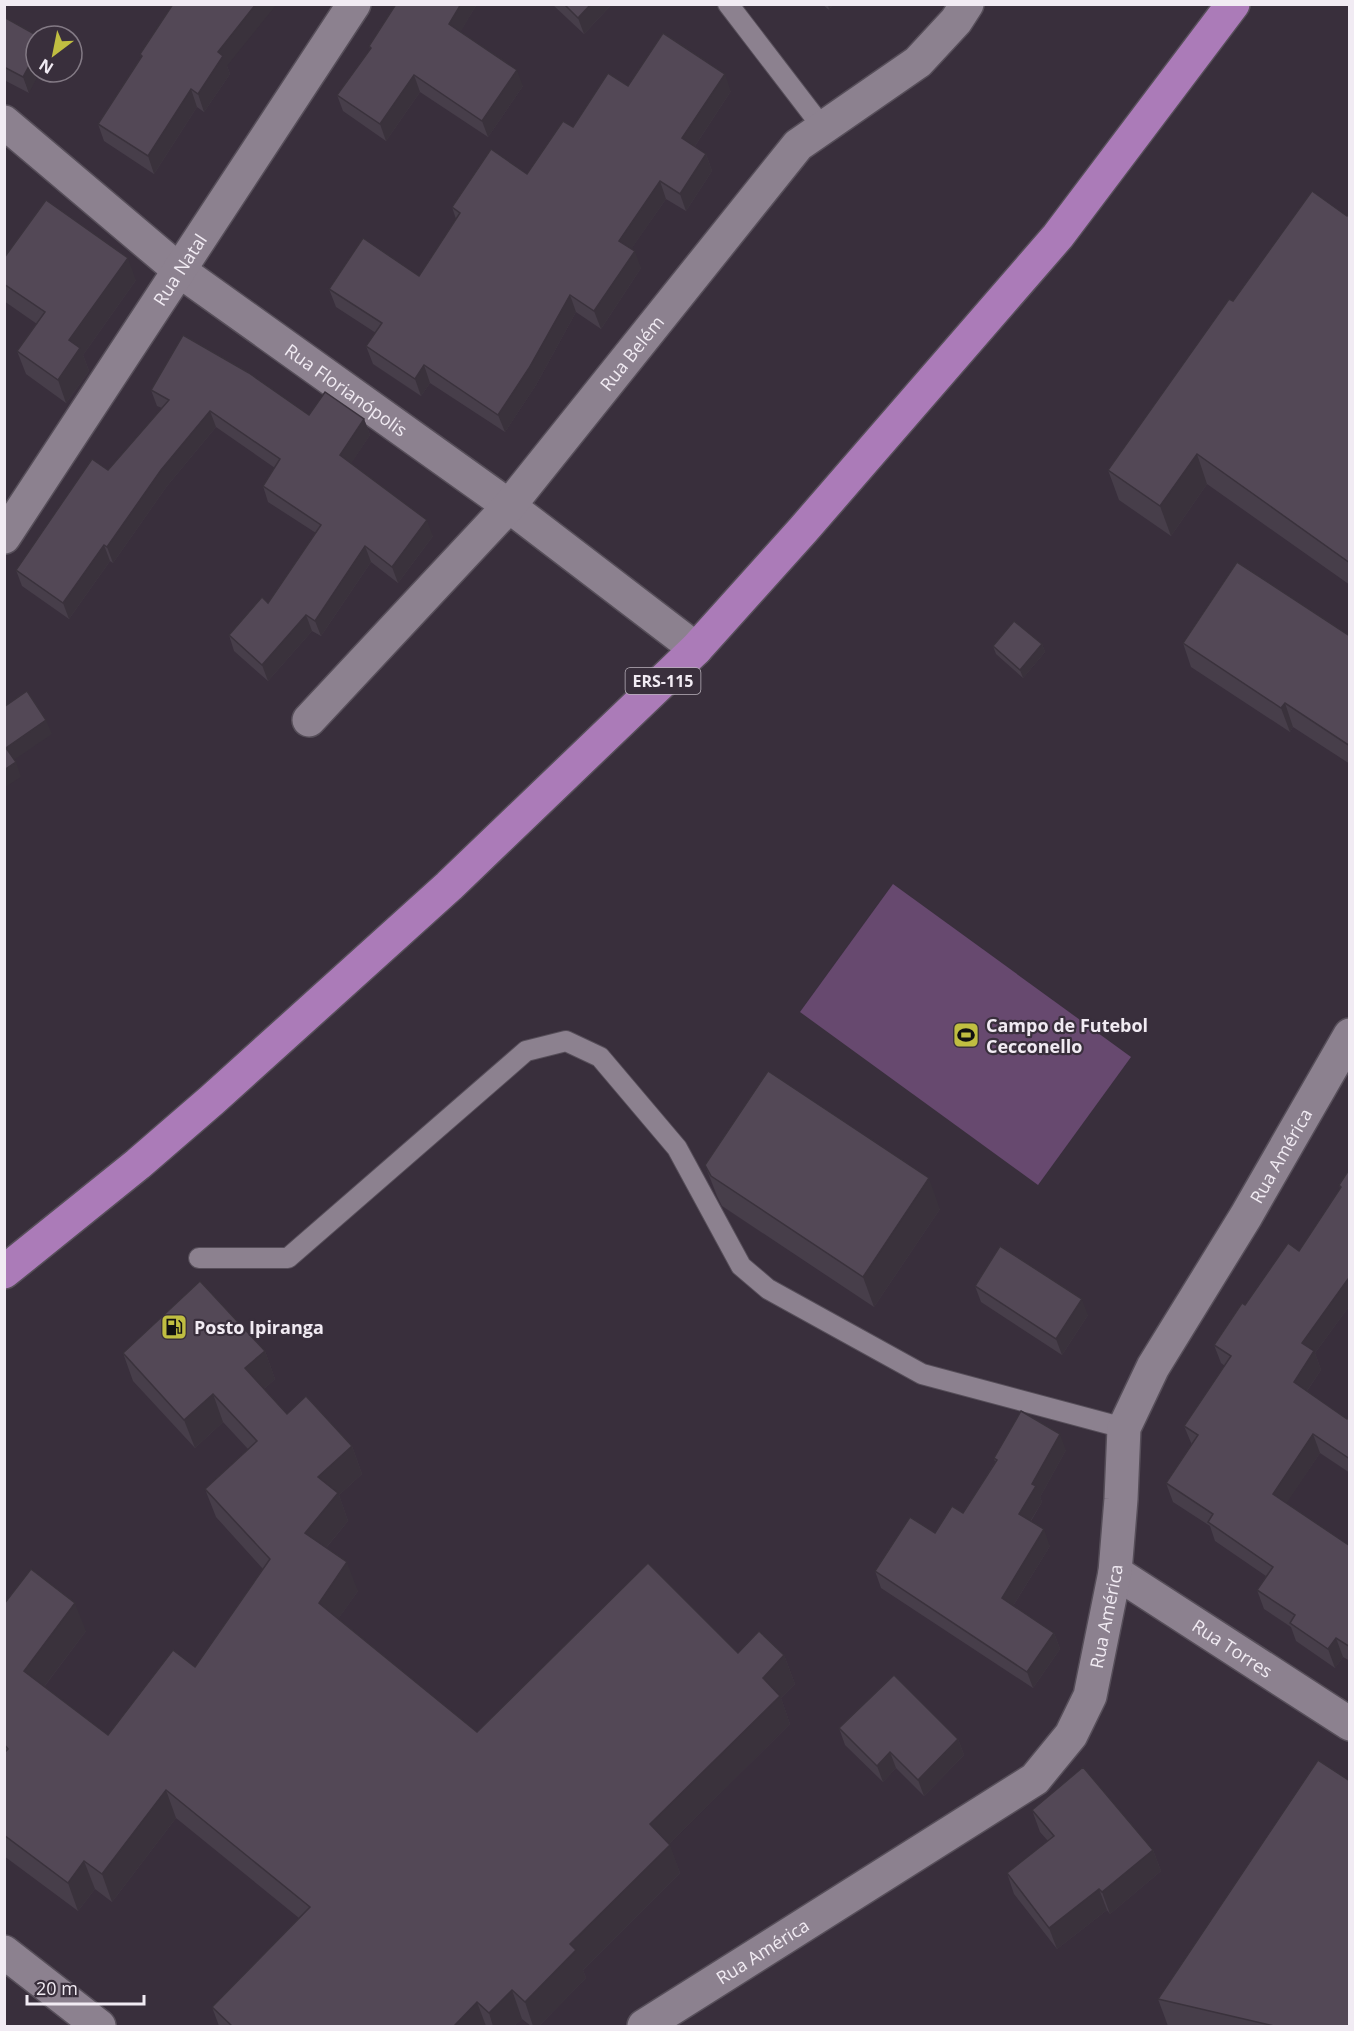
<svg xmlns="http://www.w3.org/2000/svg" width="1354" height="2031" font-family="'Open Sans',sans-serif">
<style>
.green{fill:#67496f}
.lines{fill:none;stroke-linecap:round;stroke-linejoin:round}
.service-casing{stroke:#564e59;stroke-width:22}
.minor-casing{stroke:#564e59;stroke-width:36}
.tertiary-casing{stroke:#564e59;stroke-width:36}
.primary-casing{stroke:#564e59;stroke-width:36}
.service{stroke:#8c818f;stroke-width:20}
.minor{stroke:#8c818f;stroke-width:33}
.tertiary{stroke:#8c818f;stroke-width:33}
.primary{stroke:#ab7bb8;stroke-width:33}
.wall{fill:#473e4a}
.shaded-wall{fill:#3a323c}
.building{fill:#534856;stroke:#3a323c;stroke-width:1.5}
.labels{text-anchor:middle;dominant-baseline:central;stroke-width:4.5;stroke-linejoin:round;paint-order:stroke}
.shield{fill:#392f3c;stroke:#bab3bc;stroke-width:1.5}
.shield-label{font-size:16px;font-weight:bold;fill:#f1ebf3}
.street-label{font-size:18px;fill:#f1ebf3;stroke:#392f3c}
.poi-label{font-size:18px;font-weight:bold;fill:#f1ebf3;stroke:#392f3c;text-anchor:start}
</style>
<rect width="100%" height="100%" fill="#392f3c"/>
<path class="green" d="M 893,884 L 1131,1057 L 1038,1185 L 800,1012 Z"/>
<g class="lines">
<defs>
<g id="service">
<path d="M 728,4 L 823,128"/>
<path d="M 199,1258 L 288,1258 L 526,1051 L 566,1041 L 600,1057 L 677,1148 L 741,1266 L 768,1289 L 922,1374 L 1124,1428"/>
</g>
<g id="minor">
<path id="s1" d="M 4,122 L 180,271 L 509,506 L 696,649"/>
<path id="s2" d="M 4,537 L 354,4"/>
<path id="s3" d="M 309,720 L 509,506 L 798,145 L 918,62 L 956,21 L 967,4"/>
<path id="s4" d="M 1115,1572 L 1350,1724"/>
</g>
<g id="tertiary">
<path d="M 4,1952 L 99,2026"/>
<path id="s5" d="M 644,2026 L 1035,1779 L 1071,1735 L 1090,1696 L 1115,1572 L 1121,1499 L 1124,1428 L 1153,1367 L 1246,1216 L 1350,1035"/>
</g>
<path id="primary" d="M 4,1272 L 138,1164 L 212,1100 L 449,886 L 696,649 L 803,530 L 1058,236 L 1233,4"/>
</defs>
<use href="#service" class="service-casing"/>
<use href="#minor" class="minor-casing"/>
<use href="#tertiary" class="tertiary-casing"/>
<use href="#primary" class="primary-casing"/>
<use href="#service" class="service"/>
<use href="#minor" class="minor"/>
<use href="#tertiary" class="tertiary"/>
<use href="#primary" class="primary"/>
</g>
<g class="wall">
<path d="M 396,4 L 477,4 L 460,32 L 523,86 L 488,137 L 420,92 L 386,141 L 343,111 L 337,95 L 370,49 L 369,46 Z"/>
<path d="M 552,4 L 612,4 L 584,34 Z"/>
<path d="M 822,4 L 833,4 L 829,10 Z"/>
<path d="M 4,17 L 29,93 L 4,80 Z"/>
<path d="M 140,54 L 227,66 L 230,74 L 204,112 L 197,107 L 154,174 L 104,141 L 98,124 L 141,57 Z"/>
<path d="M 628,86 L 731,91 L 695,146 L 706,154 L 712,171 L 686,211 L 666,199 L 631,249 L 641,268 L 601,329 L 576,312 L 536,385 L 505,432 L 430,383 L 421,396 L 373,364 L 366,346 L 376,333 L 336,307 L 329,289 L 419,276 L 456,219 L 452,207 L 527,174 L 573,127 Z"/>
<path d="M 1350,212 L 1350,585 L 1207,484 L 1171,536 L 1119,500 L 1108,470 L 1233,301 L 1347,216 Z"/>
<path d="M 4,258 L 136,280 L 83,355 L 89,371 L 66,403 L 26,374 L 17,351 L 37,324 L 4,301 Z"/>
<path d="M 151,390 L 309,415 L 364,419 L 370,435 L 351,463 L 433,536 L 398,583 L 371,562 L 321,636 L 312,631 L 268,681 L 234,651 L 229,635 L 268,603 L 316,533 L 268,502 L 263,486 L 275,468 L 216,427 L 167,486 L 113,563 L 110,561 L 69,619 L 22,586 L 16,570 L 108,470 L 162,408 L 157,406 Z"/>
<path d="M 1350,636 L 1350,764 L 1293,727 L 1290,732 L 1191,667 L 1183,643 Z"/>
<path d="M 1042,644 L 1045,652 L 1023,678 L 996,654 L 993,646 Z"/>
<path d="M 705,1165 L 940,1209 L 874,1307 L 722,1206 L 717,1196 Z"/>
<path d="M 1350,1168 L 1350,1305 L 1315,1353 L 1321,1370 L 1307,1391 L 1347,1419 L 1350,1415 L 1350,1473 L 1320,1453 L 1286,1503 L 1350,1546 L 1350,1661 L 1343,1657 L 1335,1668 L 1296,1641 L 1291,1627 L 1264,1609 L 1257,1590 L 1266,1576 L 1215,1541 L 1210,1526 L 1173,1502 L 1166,1483 L 1192,1445 L 1184,1426 L 1225,1366 L 1221,1363 L 1214,1345 L 1299,1251 L 1340,1188 L 1339,1185 Z"/>
<path d="M 975,1286 L 1088,1315 L 1062,1355 L 981,1302 Z"/>
<path d="M 265,1351 L 275,1379 L 264,1389 L 287,1414 L 352,1446 L 362,1474 L 339,1495 L 348,1521 L 326,1548 L 358,1591 L 338,1619 L 477,1732 L 738,1653 L 784,1655 L 795,1684 L 781,1698 L 790,1724 L 669,1844 L 680,1873 L 583,1970 L 586,1978 L 539,2026 L 531,2026 L 522,2019 L 514,2026 L 219,2026 L 212,2007 L 299,1918 L 176,1818 L 112,1902 L 95,1889 L 78,1911 L 4,1856 L 4,1604 L 86,1631 L 44,1687 L 108,1735 L 195,1667 L 263,1569 L 216,1517 L 205,1489 L 248,1449 L 223,1422 L 195,1448 L 133,1381 L 123,1353 Z"/>
<path d="M 1066,1450 L 1040,1497 L 1042,1502 L 1031,1521 L 1050,1546 L 1013,1606 L 1054,1633 L 1060,1649 L 1033,1688 L 881,1588 L 875,1571 L 963,1513 L 995,1462 L 994,1458 Z"/>
<path d="M 839,1728 L 958,1739 L 964,1755 L 924,1796 L 896,1768 L 883,1782 L 845,1745 Z"/>
<path d="M 1032,1810 L 1153,1850 L 1161,1871 L 1110,1914 L 1107,1910 L 1057,1949 L 1014,1894 L 1007,1873 L 1048,1841 L 1040,1832 Z"/>
<path d="M 1158,1999 L 1350,2026 L 1168,2026 Z"/>
</g>
<g class="shaded-wall">
<path d="M 256,4 L 277,4 L 227,66 L 230,74 L 204,112 L 198,94 L 218,52 Z"/>
<path d="M 461,4 L 477,4 L 455,41 L 449,24 Z"/>
<path d="M 591,4 L 612,4 L 584,34 L 578,18 Z"/>
<path d="M 828,4 L 833,4 L 829,10 Z"/>
<path d="M 36,53 L 36,72 L 40,72 L 29,93 L 23,77 Z"/>
<path d="M 517,70 L 523,86 L 488,137 L 482,121 Z"/>
<path d="M 725,74 L 731,91 L 689,155 L 682,138 Z"/>
<path d="M 414,75 L 420,92 L 386,141 L 380,124 Z"/>
<path d="M 191,89 L 197,107 L 154,174 L 148,156 Z"/>
<path d="M 706,154 L 712,171 L 686,211 L 680,194 Z"/>
<path d="M 660,181 L 666,199 L 625,258 L 619,241 Z"/>
<path d="M 635,251 L 641,268 L 601,329 L 594,311 Z"/>
<path d="M 128,258 L 136,280 L 83,355 L 89,371 L 66,403 L 58,380 L 69,340 Z"/>
<path d="M 570,295 L 576,312 L 536,385 L 505,432 L 498,415 Z"/>
<path d="M 424,365 L 430,383 L 421,396 L 415,379 Z"/>
<path d="M 210,411 L 216,427 L 167,486 L 113,563 L 107,547 L 161,470 Z"/>
<path d="M 364,419 L 370,435 L 346,471 L 340,455 Z"/>
<path d="M 1197,454 L 1207,484 L 1171,536 L 1160,506 Z"/>
<path d="M 427,520 L 433,536 L 398,583 L 392,567 Z"/>
<path d="M 104,545 L 110,561 L 69,619 L 63,603 Z"/>
<path d="M 365,546 L 371,562 L 321,636 L 315,621 Z"/>
<path d="M 306,615 L 312,631 L 268,681 L 262,665 Z"/>
<path d="M 1042,644 L 1045,652 L 1023,678 L 1020,670 Z"/>
<path d="M 1285,703 L 1293,727 L 1290,732 L 1281,708 Z"/>
<path d="M 46,720 L 52,734 L 11,762 L 6,748 Z"/>
<path d="M 16,762 L 21,777 L 4,788 L 4,770 Z"/>
<path d="M 929,1178 L 940,1209 L 874,1307 L 863,1277 Z"/>
<path d="M 1348,1279 L 1350,1282 L 1350,1305 L 1315,1353 L 1321,1370 L 1300,1401 L 1294,1382 L 1302,1343 Z"/>
<path d="M 1082,1299 L 1088,1315 L 1062,1355 L 1056,1339 Z"/>
<path d="M 265,1351 L 275,1379 L 255,1397 L 245,1368 Z"/>
<path d="M 213,1394 L 223,1422 L 195,1448 L 184,1420 Z"/>
<path d="M 1060,1434 L 1066,1450 L 1040,1497 L 1042,1502 L 1025,1530 L 1019,1514 L 1032,1484 Z"/>
<path d="M 1313,1434 L 1320,1453 L 1280,1513 L 1273,1494 Z"/>
<path d="M 352,1446 L 362,1474 L 339,1495 L 348,1521 L 315,1561 L 305,1533 L 318,1477 Z"/>
<path d="M 1044,1529 L 1050,1546 L 1008,1614 L 1002,1598 Z"/>
<path d="M 347,1562 L 358,1591 L 329,1632 L 319,1603 Z"/>
<path d="M 75,1603 L 86,1631 L 34,1700 L 24,1671 Z"/>
<path d="M 1054,1633 L 1060,1649 L 1033,1688 L 1027,1672 Z"/>
<path d="M 1336,1638 L 1343,1657 L 1335,1668 L 1328,1649 Z"/>
<path d="M 784,1655 L 795,1684 L 781,1698 L 790,1724 L 660,1853 L 650,1824 L 763,1678 Z"/>
<path d="M 958,1739 L 964,1755 L 924,1796 L 918,1780 Z"/>
<path d="M 890,1752 L 896,1768 L 883,1782 L 877,1766 Z"/>
<path d="M 166,1790 L 176,1818 L 112,1902 L 102,1874 Z"/>
<path d="M 670,1845 L 680,1873 L 583,1970 L 586,1978 L 539,2026 L 533,2026 L 525,2002 L 570,1944 Z"/>
<path d="M 1153,1850 L 1161,1871 L 1110,1914 L 1102,1892 Z"/>
<path d="M 84,1861 L 95,1889 L 78,1911 L 68,1883 Z"/>
<path d="M 1099,1889 L 1107,1910 L 1057,1949 L 1049,1928 Z"/>
<path d="M 512,1990 L 522,2019 L 514,2026 L 493,2026 L 489,2013 Z"/>
<path d="M 477,2002 L 486,2026 L 454,2026 Z"/>
</g>
<g class="building">
<path d="M 173,4 L 256,4 L 218,52 L 223,56 L 198,94 L 191,89 L 148,156 L 98,124 L 142,56 L 140,54 Z"/>
<path d="M 396,4 L 461,4 L 449,24 L 517,70 L 482,121 L 414,75 L 380,124 L 337,95 L 371,48 L 369,46 Z"/>
<path d="M 564,4 L 591,4 L 578,18 Z"/>
<path d="M 4,17 L 38,36 L 36,36 L 36,53 L 23,77 L 4,67 Z"/>
<path d="M 663,33 L 725,74 L 682,138 L 706,154 L 680,194 L 660,181 L 619,241 L 635,251 L 594,311 L 570,295 L 529,368 L 498,415 L 424,365 L 415,379 L 366,346 L 382,323 L 329,289 L 363,238 L 419,276 L 460,213 L 452,207 L 491,149 L 527,174 L 563,121 L 573,127 L 608,73 L 628,86 Z"/>
<path d="M 1312,191 L 1347,216 L 1350,212 L 1350,563 L 1197,454 L 1160,506 L 1108,470 L 1229,299 L 1233,301 Z"/>
<path d="M 46,200 L 128,258 L 69,340 L 80,348 L 58,380 L 17,351 L 45,312 L 4,284 L 4,258 Z"/>
<path d="M 183,335 L 249,373 L 309,415 L 325,392 L 364,419 L 340,455 L 427,520 L 392,567 L 365,546 L 315,621 L 306,615 L 262,665 L 229,635 L 262,597 L 268,603 L 321,525 L 263,486 L 280,459 L 210,411 L 161,470 L 107,547 L 104,545 L 63,603 L 16,570 L 92,459 L 108,470 L 169,400 L 151,390 Z"/>
<path d="M 1237,562 L 1350,636 L 1350,746 L 1285,703 L 1281,708 L 1183,643 Z"/>
<path d="M 1014,621 L 1042,644 L 1020,670 L 993,646 Z"/>
<path d="M 27,691 L 46,720 L 6,748 L 16,762 L 4,770 L 4,707 Z"/>
<path d="M 768,1071 L 929,1178 L 863,1277 L 711,1176 L 705,1165 Z"/>
<path d="M 1350,1168 L 1350,1279 L 1348,1279 L 1302,1343 L 1314,1351 L 1294,1382 L 1347,1419 L 1350,1415 L 1350,1459 L 1313,1434 L 1273,1494 L 1350,1546 L 1350,1647 L 1336,1638 L 1328,1649 L 1290,1623 L 1295,1615 L 1257,1590 L 1273,1567 L 1208,1522 L 1213,1514 L 1166,1483 L 1198,1435 L 1184,1426 L 1231,1356 L 1214,1345 L 1242,1303 L 1245,1305 L 1288,1243 L 1299,1251 L 1341,1187 L 1339,1185 Z"/>
<path d="M 1000,1246 L 1082,1299 L 1056,1339 L 975,1286 Z"/>
<path d="M 200,1281 L 265,1351 L 245,1368 L 287,1414 L 306,1396 L 352,1446 L 318,1477 L 338,1493 L 305,1533 L 347,1562 L 319,1603 L 477,1732 L 648,1563 L 738,1653 L 759,1631 L 784,1655 L 763,1678 L 780,1696 L 650,1824 L 670,1845 L 570,1944 L 576,1950 L 525,2002 L 512,1990 L 489,2013 L 477,2002 L 454,2026 L 232,2026 L 212,2007 L 310,1907 L 166,1790 L 102,1874 L 84,1861 L 68,1883 L 4,1835 L 4,1750 L 6,1751 L 8,1749 L 4,1744 L 4,1604 L 31,1569 L 75,1603 L 24,1671 L 108,1735 L 173,1650 L 195,1667 L 270,1559 L 205,1489 L 257,1441 L 213,1394 L 184,1420 L 123,1353 Z"/>
<path d="M 1021,1411 L 1060,1434 L 1032,1484 L 1036,1486 L 1019,1514 L 1044,1529 L 1002,1598 L 1054,1633 L 1027,1672 L 875,1571 L 910,1517 L 935,1533 L 952,1506 L 963,1513 L 997,1460 L 994,1458 Z"/>
<path d="M 894,1675 L 958,1739 L 918,1780 L 890,1752 L 877,1766 L 839,1728 Z"/>
<path d="M 1318,1760 L 1350,1781 L 1350,2026 L 1274,2026 L 1158,1999 Z"/>
<path d="M 1083,1767 L 1153,1850 L 1102,1892 L 1099,1889 L 1049,1928 L 1007,1873 L 1054,1836 L 1032,1810 Z"/>
</g>
<defs>
<symbol id="stadium-square" viewBox="-11 -11 22 22"><rect x="-9" y="-9" width="18" height="18" rx="4" fill="#c0be41" stroke="#392f3c"/><path d="M0-5a6.5 5 0 1 0 0 10a6.5 5 0 1 0 0-10ZM-3.5-1.8h7v3.6h-7Z" fill="#111"/></symbol>
<symbol id="fuel-square" viewBox="-11 -11 22 22"><rect x="-9" y="-9" width="18" height="18" rx="4" fill="#c0be41" stroke="#392f3c"/><path d="M-5.5-6h7V0h2V4h1.3V-2.5L3-4.5l.8-.8L6-3V5H2.5V1h-1V6h-7ZM-4.2-4.7v3.2H.2V-4.7Z" fill="#111"/></symbol>
</defs>
<g fill-rule="evenodd">
<use href="#stadium-square" x="951" y="1020" width="30" height="30"/>
<use href="#fuel-square" x="159" y="1312" width="30" height="30"/>
</g>
<g class="labels">
<rect class="shield" x="625.5" y="668" width="75" height="26" rx="4.5"/>
<g class="shield-label">
<text x="663" y="681">ERS-115</text>
</g>
<g class="street-label">
<text stroke="none"><textPath href="#s2" startOffset="320">Rua Natal</textPath></text>
<text stroke="none"><textPath href="#s3" startOffset="489">Rua Belém</textPath></text>
<text stroke="none"><textPath href="#s1" startOffset="435">Rua Florianópolis</textPath></text>
<text stroke="none"><textPath href="#s5" startOffset="1148">Rua América</textPath></text>
<text stroke="none"><textPath href="#s5" startOffset="644">Rua América</textPath></text>
<text stroke="none"><textPath href="#s4" startOffset="140">Rua Torres</textPath></text>
<text stroke="none"><textPath href="#s5" startOffset="140">Rua América</textPath></text>
</g>
<g class="poi-label">
<text x="986" y="1025">Campo de Futebol<tspan x="986" dy="21">Cecconello</tspan></text>
<text x="194" y="1327">Posto Ipiranga</text>
</g>
</g>
<rect width="1354" height="2031" fill="none" stroke="#f1ebf3" stroke-width="12"/>
<g transform="translate(54 54) rotate(212)"><circle r="28" fill="#392f3c" stroke="#837a85" stroke-width="1.5"/>
<path d="M0-4.5L10 22L0 15L-10 22Z" fill="#c0be41"/>
<text y="-9" font-size="16" font-weight="bold" text-anchor="middle" fill="#f1ebf3">N</text>
</g>
<path d="M27 1995v9h117v-9" fill="none" stroke="#f1ebf3" stroke-width="3"/>
<text x="36" y="1995" font-size="18" fill="#f1ebf3" stroke="#392f3c" stroke-width="4.5" paint-order="stroke">20 m</text>
</svg>
